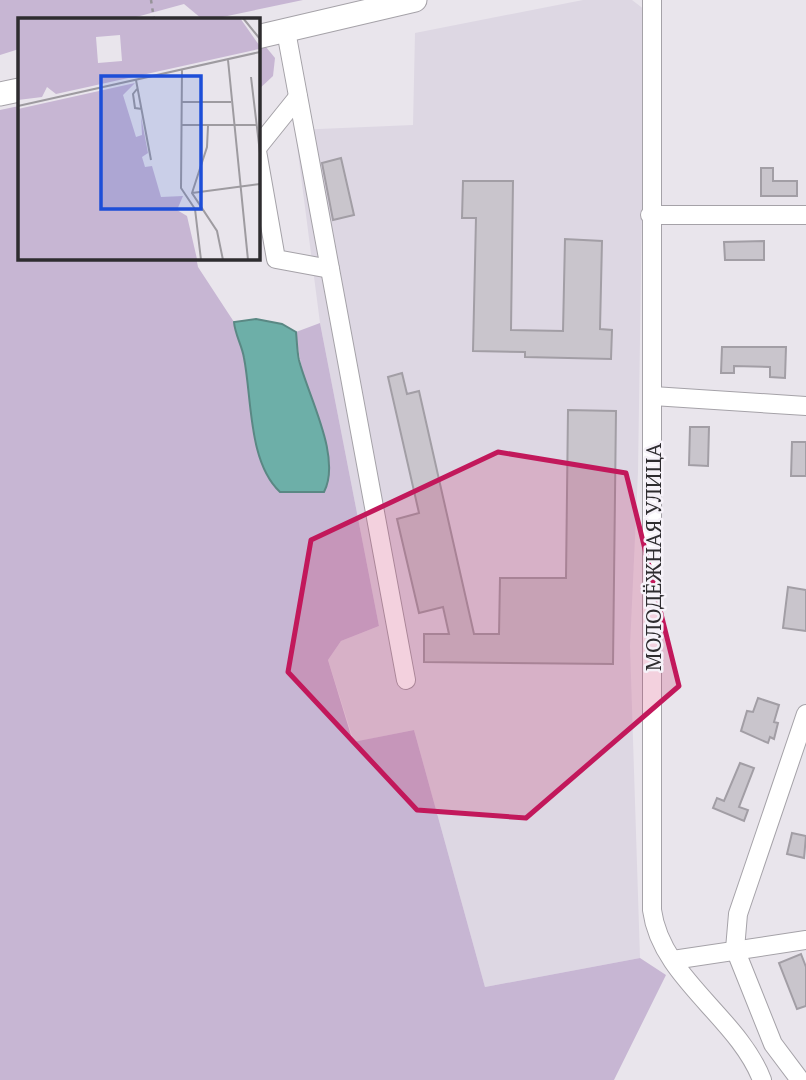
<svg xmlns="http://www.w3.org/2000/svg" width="806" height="1080" font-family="'PT Serif',serif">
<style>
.built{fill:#ddd7e3}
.green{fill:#c7b6d3}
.water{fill:#6dafa8;stroke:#5a8884;stroke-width:2}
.building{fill:#c9c5cc;stroke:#a29ea5;stroke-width:2}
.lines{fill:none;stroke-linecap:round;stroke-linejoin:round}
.minor-casing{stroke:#a5a2a8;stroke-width:20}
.major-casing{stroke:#a5a2a8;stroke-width:25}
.path{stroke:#969398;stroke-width:2.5;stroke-dasharray:3.5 5;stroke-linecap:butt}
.minor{stroke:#fff;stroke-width:18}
.major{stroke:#fff;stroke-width:23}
.marked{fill:#c2185b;fill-opacity:0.2;stroke:#c2185b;stroke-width:5;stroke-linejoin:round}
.labels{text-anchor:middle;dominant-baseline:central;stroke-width:5;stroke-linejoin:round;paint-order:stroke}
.street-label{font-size:21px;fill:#2e2c2f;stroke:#f6f2f9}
.inset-road{fill:none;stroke:#9e9ba0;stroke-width:2}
.view{fill:#1d4ed8;fill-opacity:0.15;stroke:#1d4ed8;stroke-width:3.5}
.inset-edge{fill:none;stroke:#2e2c2f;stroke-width:3.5}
</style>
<rect width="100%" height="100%" fill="#e9e5ec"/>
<path class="built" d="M 583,0 L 632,0 L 645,10 L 638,472 L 630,646 L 640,958 L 485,987 L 414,730 L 354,742 L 328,660 L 341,641 L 379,626 L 320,323 L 295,130 L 413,125 L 415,33 Z"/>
<g class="green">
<path d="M 0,0 L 303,0 L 213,19 L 202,19 L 184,4 L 129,19 L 19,19 L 19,49 L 0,55 Z"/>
<path d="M 266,47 L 275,58 L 273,76 L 257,91 L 257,49 Z"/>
<path d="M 19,106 L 19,257 L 196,257 L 198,267 L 234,322 L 245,361 L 253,431 L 330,466 C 319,422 300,377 296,332 L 320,323 L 379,626 L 341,641 L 328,660 L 353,742 L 414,730 L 485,987 L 640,958 L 666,975 L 614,1080 L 0,1080 L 0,110 Z"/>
</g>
<path class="water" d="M 256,319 L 282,324 L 296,332 C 297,341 297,351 299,360 C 308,396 342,457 324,492 L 280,492 C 248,462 252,398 244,358 C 242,345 235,335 234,322 Z"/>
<g class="building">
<path d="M 341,158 L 354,215 L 333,220 L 322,163 Z"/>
<path d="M 761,168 L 773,168 L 773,181 L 797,181 L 797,196 L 761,196 Z"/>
<path d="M 463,181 L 513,181 L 511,330 L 563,331 L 565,239 L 602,241 L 600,329 L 612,330 L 611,359 L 525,357 L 525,352 L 473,351 L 476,218 L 462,218 Z"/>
<path d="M 764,241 L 764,260 L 725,260 L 724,242 Z"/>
<path d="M 722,347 L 786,347 L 785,378 L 770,377 L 770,367 L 734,366 L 734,373 L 721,373 Z"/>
<path d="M 402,373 L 407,394 L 419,391 L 474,634 L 499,634 L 500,578 L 566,578 L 568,410 L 616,411 L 613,664 L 424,662 L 424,634 L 449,634 L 443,607 L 419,613 L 397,519 L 419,513 L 388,377 Z"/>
<path d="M 690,427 L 709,427 L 708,466 L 689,465 Z"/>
<path d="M 792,442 L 806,442 L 806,476 L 791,476 Z"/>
<path d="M 788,587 L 806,590 L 806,631 L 783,628 Z"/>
<path d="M 758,698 L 779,705 L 774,722 L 778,723 L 774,739 L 770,737 L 768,743 L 741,731 L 747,711 L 753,712 Z"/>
<path d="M 740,763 L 754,768 L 739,807 L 748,810 L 744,821 L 713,808 L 717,798 L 724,801 Z"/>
<path d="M 792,833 L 806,836 L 804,858 L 787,854 Z"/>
<path d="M 801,954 L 806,967 L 806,1006 L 797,1009 L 779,963 Z"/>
</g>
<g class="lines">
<defs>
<g id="minor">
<path d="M 652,0 L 652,910 C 661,978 738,1017 762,1080"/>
<path d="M 286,31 L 406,680"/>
<path d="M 257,148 L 298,97"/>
<path d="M 257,151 L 276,259 L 330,269"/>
<path d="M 650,215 L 806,215"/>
<path d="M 653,396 L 806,406"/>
<path d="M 673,960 L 806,940"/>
<path d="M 800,1080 L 773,1044 L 735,949 L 738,914 L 806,714"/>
</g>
<g id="major">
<path d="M 257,37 L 415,0"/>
<path d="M 0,94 L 19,90"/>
</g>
</defs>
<use href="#minor" class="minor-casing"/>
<use href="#major" class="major-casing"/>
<path class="path" d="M 151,0 L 154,19"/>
<use href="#minor" class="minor"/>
<use href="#major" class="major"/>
</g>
<path class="marked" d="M 498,452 L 626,473 L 679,686 L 526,818 L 417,810 L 288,672 L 311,540 Z"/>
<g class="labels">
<g class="street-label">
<text transform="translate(653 557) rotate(-90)">МОЛОДЁЖНАЯ УЛИЦА</text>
</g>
</g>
<g transform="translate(18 18)">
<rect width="242" height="242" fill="#e9e5ec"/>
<path d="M 0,0 L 222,0 L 241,27 L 241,31 L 38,76 L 29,69 L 24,79 L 0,82 ZM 102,17 L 104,43 L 80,45 L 78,19 ZM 117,65 L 105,77 L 118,119 L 124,117 L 123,98 L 130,135 L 124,139 L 127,149 L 134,148 L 143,179 L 165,178 L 159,192 L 169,198 L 179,241 L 1,241 L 0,91 Z" fill="#c7b6d3" fill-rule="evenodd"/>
<path class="inset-road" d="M 225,0 L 242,21M 210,42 L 230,242M 164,51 L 163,170 L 177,191 L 183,242M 233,59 L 242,135M 118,62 L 133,142M 119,71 L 115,76 L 117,90 L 124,91M 163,84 L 213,84M 0,88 L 242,34M 164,107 L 238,107M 190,108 L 189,129 L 174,175 L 199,213 L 205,242M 174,175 L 242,166"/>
<path class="view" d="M 83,58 L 183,58 L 183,191 L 83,191 Z"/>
<rect width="242" height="242" class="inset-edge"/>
</g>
</svg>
